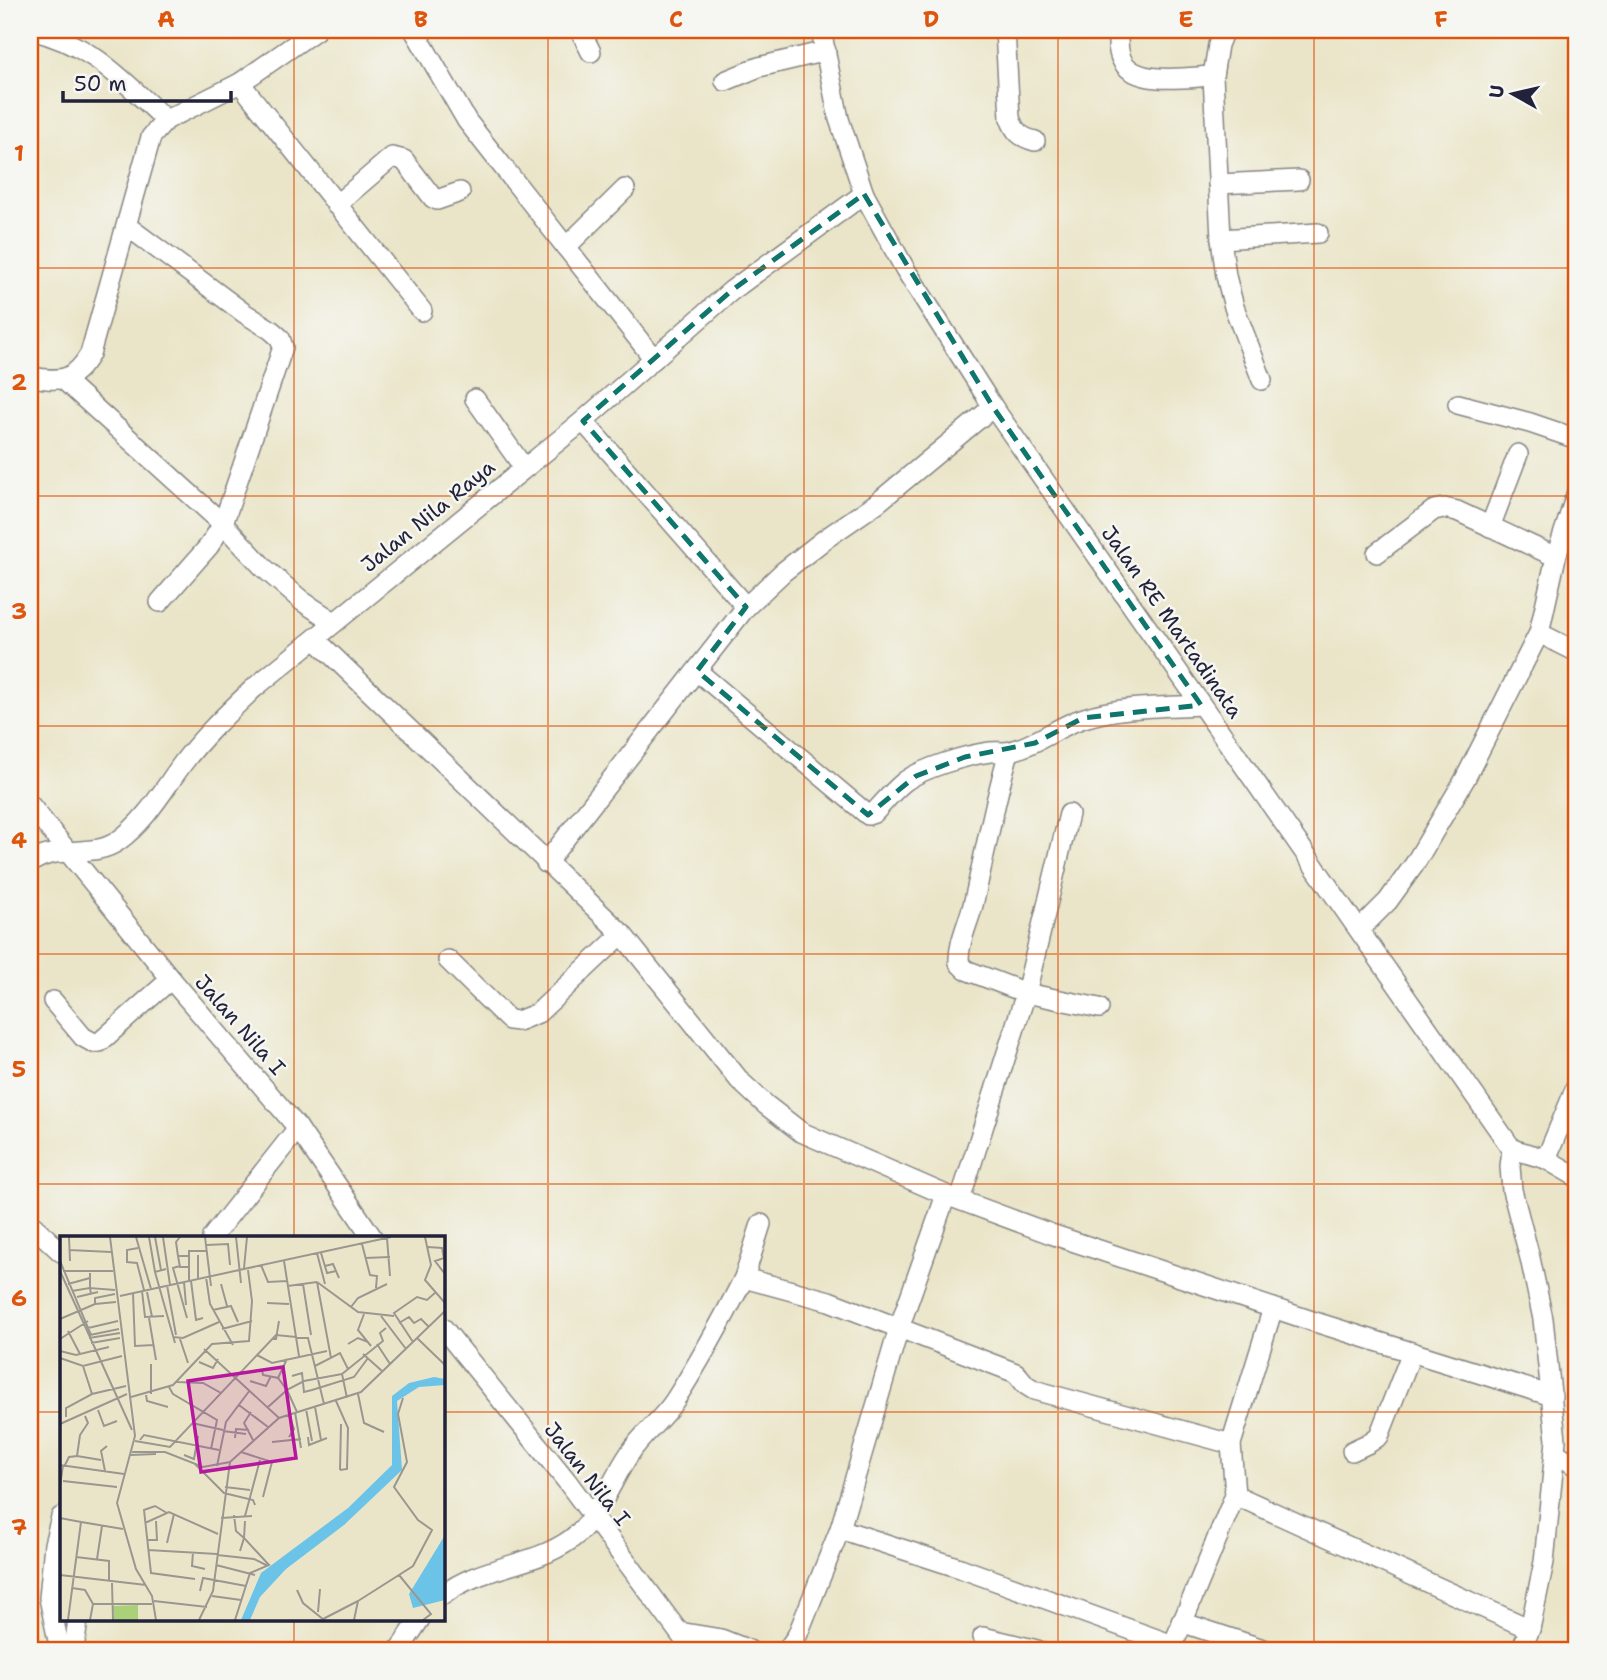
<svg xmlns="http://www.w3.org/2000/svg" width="1607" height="1680" font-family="'Shantell Sans',sans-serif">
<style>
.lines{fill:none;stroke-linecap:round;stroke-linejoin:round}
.street-casing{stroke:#868482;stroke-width:22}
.street{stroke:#fff;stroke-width:19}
.marked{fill:none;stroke:#0f766e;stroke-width:5;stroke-dasharray:14 9;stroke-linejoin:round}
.grid{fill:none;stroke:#de560e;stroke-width:2;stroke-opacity:0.55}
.labels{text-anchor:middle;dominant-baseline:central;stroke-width:5;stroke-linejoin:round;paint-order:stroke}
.street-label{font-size:21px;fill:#22223b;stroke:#f6f6f2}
.inset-road{fill:none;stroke:#9a9790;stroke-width:2}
.view{fill:#b5179e;fill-opacity:0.15;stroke:#b5179e;stroke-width:3.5}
.inset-edge{fill:none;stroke:#22223b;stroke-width:3.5}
.neatline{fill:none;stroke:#de560e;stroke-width:2.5}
.grid-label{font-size:23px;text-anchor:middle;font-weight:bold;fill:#de560e}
</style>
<rect width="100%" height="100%" fill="#f6f6f2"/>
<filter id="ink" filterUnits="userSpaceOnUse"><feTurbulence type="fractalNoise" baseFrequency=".0143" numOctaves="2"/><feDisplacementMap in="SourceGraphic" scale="14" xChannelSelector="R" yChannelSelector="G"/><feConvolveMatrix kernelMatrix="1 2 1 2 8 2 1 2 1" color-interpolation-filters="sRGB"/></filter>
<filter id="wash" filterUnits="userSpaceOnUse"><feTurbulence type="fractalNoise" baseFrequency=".00686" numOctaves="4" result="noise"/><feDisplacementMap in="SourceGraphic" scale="28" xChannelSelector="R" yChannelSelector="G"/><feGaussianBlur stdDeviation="1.57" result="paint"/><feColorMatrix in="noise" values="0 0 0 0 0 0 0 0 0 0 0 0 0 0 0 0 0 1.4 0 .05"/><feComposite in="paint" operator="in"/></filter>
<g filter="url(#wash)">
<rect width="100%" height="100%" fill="#eae5c8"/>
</g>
<g filter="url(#ink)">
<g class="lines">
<defs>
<g id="street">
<path d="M 31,30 C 93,45 120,78 166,120"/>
<path d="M 414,30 L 467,121 L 654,359"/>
<path d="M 580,30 L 591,52"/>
<path d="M 821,30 L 839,119 L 864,194 L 905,269 L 993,407 L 1512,1149 L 1546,1159 L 1577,1177"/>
<path d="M 1005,30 L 1010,118 C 1015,132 1020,137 1035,141"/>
<path d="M 1118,30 C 1118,40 1117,53 1123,62 C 1137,86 1188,77 1213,76"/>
<path d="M 1224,30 L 1218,45 L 1213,76 L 1221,239 L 1226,276 L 1234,307 L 1262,380"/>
<path d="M 725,81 L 759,67 L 826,51"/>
<path d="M 240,83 L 422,311"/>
<path d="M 1218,184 L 1299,180"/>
<path d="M 336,205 L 392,157 L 404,160 L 433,198 L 437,200 L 460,192"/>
<path d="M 127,226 L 244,313 L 271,330 L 280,338 L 283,347 L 223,524 L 209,546 L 160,602"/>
<path d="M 1221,239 L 1318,233"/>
<path d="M 566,247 L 625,189"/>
<path d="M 30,377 C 60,381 73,383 90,354 L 151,137 L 166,120 L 240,83 L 316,30"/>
<path d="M 64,380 L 223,524 L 264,568 L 302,601 L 334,622"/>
<path d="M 475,399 L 524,468"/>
<path d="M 1458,404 L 1530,423 L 1577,439"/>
<path d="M 583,421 L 746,607"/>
<path d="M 1490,527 L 1518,454"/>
<path d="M 1377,553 L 1434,510 L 1444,508 L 1457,511 L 1556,557"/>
<path d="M 1539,633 L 1577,652"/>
<path d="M 315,639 L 622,934 L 740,1081 L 766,1105 L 801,1132 L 946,1195 L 1051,1234 L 1315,1322 L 1552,1396"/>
<path d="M 697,671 L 868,815 L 874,813 C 883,803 893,791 904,782 C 922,768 967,755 990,752 C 997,751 1004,753 1011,751 C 1038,744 1058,726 1084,718 C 1121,706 1163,707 1201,705"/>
<path d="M 1009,752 C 994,802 985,854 973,905 C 968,924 958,943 959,963 L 966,970 L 1026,993 L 1099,1008"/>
<path d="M 30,805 L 171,979 L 298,1128 L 372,1237"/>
<path d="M 30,863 C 59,843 93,859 118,841 C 146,821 163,790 183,763 C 204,735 229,712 254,688 L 583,421 L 731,291 L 864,194"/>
<path d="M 546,863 L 746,607 L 783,572 L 825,539 L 877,503 L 993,407"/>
<path d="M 1360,929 L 1388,901 L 1414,865 L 1465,779 L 1539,633 L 1556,557 L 1577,492"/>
<path d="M 448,960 L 509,1020 L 518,1021 L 538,1013 L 622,934"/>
<path d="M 53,1001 L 83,1037 L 94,1043 L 100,1042 L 171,979"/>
<path d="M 1512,1149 L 1510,1167 L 1512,1190 L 1530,1258 L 1543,1319 L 1556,1440 L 1544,1562 L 1530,1629 L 1521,1650"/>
<path d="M 1546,1159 L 1577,1085"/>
<path d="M 960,1200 L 1026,993 L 1069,814"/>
<path d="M 30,1223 L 61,1252"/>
<path d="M 212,1237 L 298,1128"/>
<path d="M 744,1278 L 761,1224"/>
<path d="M 443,1328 L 566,1480 L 692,1650"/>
<path d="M 1352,1451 L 1369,1443 L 1379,1436 L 1412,1352"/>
<path d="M 1555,1452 L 1577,1467"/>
<path d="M 1235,1495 L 1530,1629"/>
<path d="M 840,1529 L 960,1568 L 1173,1645"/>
<path d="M 443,1595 C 479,1566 532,1567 570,1540 C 600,1518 610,1482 630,1453 C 643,1433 663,1419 675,1400 C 700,1361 723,1319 744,1278 L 829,1301 L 1016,1373 L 1026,1385 L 1034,1390 L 1231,1444"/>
<path d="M 1181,1622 L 1266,1650"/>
<path d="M 679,1632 L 721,1639 L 749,1650"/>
<path d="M 983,1637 L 1037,1650"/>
<path d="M 60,1650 L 49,1598 L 54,1544 L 61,1517"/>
<path d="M 74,1650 L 78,1619"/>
<path d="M 399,1650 L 420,1619"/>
<path d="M 787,1650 L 797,1636 L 840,1529 L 899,1328 L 946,1195"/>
<path d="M 1171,1650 L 1235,1495 L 1231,1444 L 1273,1308"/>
</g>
</defs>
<use href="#street" class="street-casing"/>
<use href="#street" class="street"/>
</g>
</g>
<path class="marked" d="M 864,194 L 993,407 L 1201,705 L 1083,718 L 1035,743 L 965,757 L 916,776 L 868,815 L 697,671 L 746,607 L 583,421 L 731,291 Z"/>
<path class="grid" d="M 294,30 L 294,1237M 548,30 L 548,1650M 804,30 L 804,1650M 1058,30 L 1058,1650M 1314,30 L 1314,1650M 30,268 L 1577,268M 30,496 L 1577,496M 30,726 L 1577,726M 30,954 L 1577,954M 30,1184 L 1577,1184M 30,1412 L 61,1412M 443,1412 L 1577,1412M 294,1619 L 294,1650"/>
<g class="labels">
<g class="street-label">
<text transform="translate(428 516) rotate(-39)">Jalan Nila Raya</text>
<text transform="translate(1172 622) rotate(55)">Jalan RE Martadinata</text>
<text transform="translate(240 1025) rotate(49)">Jalan Nila I</text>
<text transform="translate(587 1474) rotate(52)">Jalan Nila I</text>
</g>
</g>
<g transform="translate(60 1236)">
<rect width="385" height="385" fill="#eae5c8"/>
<path d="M 78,369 L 78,384 L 54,384 L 53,370 Z" fill="#abd07a"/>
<path d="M 374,141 L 385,143 L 385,149 L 359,151 L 337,165 L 342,234 L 284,289 L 226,333 L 200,361 L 190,384 L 181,384 L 201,337 L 288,272 L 332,229 L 332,160 L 349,147 ZM 385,299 L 385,364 L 353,372 L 349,358 Z" fill="#6bc4e8"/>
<path class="inset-road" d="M 9,1 L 10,25M 50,1 L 75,200 L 57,267 L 76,333 L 92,360 L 96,384M 76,1 L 91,53M 89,1 L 95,36 L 106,33M 95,1 L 101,34M 103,1 L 110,49M 120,1 L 116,6 L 118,20 L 129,20M 145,1 L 151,50M 176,1 L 181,47M 365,1 L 371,29 L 365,44 L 385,67M 327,2 L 330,40M 302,8 L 310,39 L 317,40 L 316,52M 147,9 L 168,8 L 170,29M 368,11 L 382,12 L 384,22 L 375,25 L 385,38M 78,12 L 67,14 L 67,26 L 77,27 L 84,54M 9,14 L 51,16M 257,17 L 265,48M 261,17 L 267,37 L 276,35M 138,19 L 138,42M 118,20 L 120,31 L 130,31M 305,22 L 330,21M 0,25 L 31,99M 224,25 L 239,120M 201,29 L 208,46 L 227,45M 120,30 L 113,32 L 127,82M 265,30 L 273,28 L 279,42M 184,32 L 187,1M 0,35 L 72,194M 3,35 L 53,35M 95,36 L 115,107M 146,41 L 150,68 L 173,109M 129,45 L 129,15 L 146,15M 131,45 L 136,84 L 143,82M 124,46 L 126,69M 257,46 L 298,76 L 334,80M 257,46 L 271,122M 8,48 L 30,42M 161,48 L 167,70M 243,48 L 251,99M 107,49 L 116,99M 228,50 L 257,46M 12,55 L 30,52 L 30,37M 82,55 L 85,81 L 104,80M 87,56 L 92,81M 73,57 L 75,110 L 94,109M 31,58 L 30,52 L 55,54M 60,60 L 331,1M 17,61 L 38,56M 207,67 L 229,68M 35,68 L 35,62 L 55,58M 291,71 L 298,62 L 327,48M 153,74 L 171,70 L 178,86M 304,78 L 298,94 L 311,110M 321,80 L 346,113M 89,82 L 96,124M 0,83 L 35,68 L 56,66M 339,87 L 349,81 L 354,87 L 361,83 L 369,91M 28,92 L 58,85M 162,93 L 192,85M 8,95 L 20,118M 30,99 L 59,93M 113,101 L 123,102 L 159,86M 29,102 L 60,97M 236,102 L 248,102 L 264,168M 357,102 L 385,129M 0,103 L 28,85M 120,103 L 128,127M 212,103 L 216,103 L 219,85M 353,106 L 334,77 L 357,61 L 367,64 L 376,56M 31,107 L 60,102M 288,108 L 298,102 L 308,106M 317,108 L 330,128M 144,113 L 219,182M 0,115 L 16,119 L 49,111M 303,118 L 322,135M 197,119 L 212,127 L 267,115M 0,122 L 23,130 L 62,120M 139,126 L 153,132 L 158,123M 91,128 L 91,158M 23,130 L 32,158M 255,130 L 280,117 L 288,133M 202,134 L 203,139 L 218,142 L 227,154 L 244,145 L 282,138M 282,138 L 323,105 L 320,97 L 326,92M 282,138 L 287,162M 232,140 L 242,137 L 244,156 L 252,154 L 294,141 L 308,122M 218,142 L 227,123M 190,145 L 206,150 L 211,140M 117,146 L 143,147 L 161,157M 109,151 L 113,158 L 157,184 L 151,213M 298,158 L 304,187 L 324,196M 86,159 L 87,165 L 108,171M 71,161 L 113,149 L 152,108 L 189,105 L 192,65 L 188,34M 276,165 L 288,192 L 287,233 L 280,234M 179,169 L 208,191M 208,171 L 227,154 L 237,176M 255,171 L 261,204M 246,173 L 252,205M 38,174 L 44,190 L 57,185M 191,176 L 184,187 L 193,204M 235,176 L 241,212M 6,181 L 6,172 L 32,158 L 66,150M 132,187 L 163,194M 0,188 L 67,158M 163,195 L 186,198M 229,201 L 234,193 L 229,178M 248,201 L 249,209 L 267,202M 175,202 L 176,193 L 189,194M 80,204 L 84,199 L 159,214M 75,205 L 110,211 L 216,99 L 236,101M 212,206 L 241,203M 72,216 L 105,216 L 143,231 L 170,226M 181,216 L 212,226 L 203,261M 70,219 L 96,218M 124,219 L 134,223 L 138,200M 17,220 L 41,224M 135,228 L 164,257 L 193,264 L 195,269M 0,229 L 64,238M 5,229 L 9,221 L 17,220 L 20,199 L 28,187 L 25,180M 157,230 L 166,186 L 190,154M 280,234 L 281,188M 45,235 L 41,215 L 47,210M 3,245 L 57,251M 0,250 L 3,229M 165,251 L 190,254M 107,277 L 95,270 L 84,274 L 91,337 L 135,343M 174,279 L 176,295 L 184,302 L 180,315M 185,280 L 200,224M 0,282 L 21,286M 161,282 L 192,280M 85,287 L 109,276 L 158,298M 87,304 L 97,304 L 96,285M 107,307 L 114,278M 88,314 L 157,318M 133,316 L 132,330 L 145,333M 157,319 L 194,323 L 208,330M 16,321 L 49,325 L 49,344M 37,323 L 42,290M 156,329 L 195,339M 0,339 L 86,349M 339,339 L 371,378 L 363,384M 52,347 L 53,384M 12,352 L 25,354 L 33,368 L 30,384M 237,354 L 243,367 L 264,384M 140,355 L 143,342 L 186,350M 152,360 L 181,364M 94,365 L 147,371M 33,368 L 92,368M 258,376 L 260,353M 263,383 L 298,365M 8,384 L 21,286 L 63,293M 139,384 L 153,355 L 170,226 L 219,182 L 301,156 L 385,75M 175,384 L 190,337 L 209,329 L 184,302 L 185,285M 294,384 L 298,365 L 353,330 L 372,294 L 358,284 L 334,251 L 347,226 L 338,178 L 343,162"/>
<path class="view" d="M 223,131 L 236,222 L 141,236 L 128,145 Z"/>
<rect width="385" height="385" class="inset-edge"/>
</g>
<rect width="1607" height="1680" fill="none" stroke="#f6f6f2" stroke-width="77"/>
<g transform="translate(1513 94) rotate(278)" stroke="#f6f6f2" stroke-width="5" paint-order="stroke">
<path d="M0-5L12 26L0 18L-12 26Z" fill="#22223b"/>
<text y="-10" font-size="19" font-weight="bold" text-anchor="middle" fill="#22223b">U</text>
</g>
<path d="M63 91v10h168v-10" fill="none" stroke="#22223b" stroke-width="3.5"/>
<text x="74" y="91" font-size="21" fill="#22223b" stroke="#f6f6f2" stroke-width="5" paint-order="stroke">50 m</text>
<rect x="38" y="38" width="1530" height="1604" class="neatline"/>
<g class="grid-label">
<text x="166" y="27">A</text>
<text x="421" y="27">B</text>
<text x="676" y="27">C</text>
<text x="931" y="27">D</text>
<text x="1186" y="27">E</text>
<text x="1441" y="27">F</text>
<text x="19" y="161">1</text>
<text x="19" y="390">2</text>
<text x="19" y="619">3</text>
<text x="19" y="848">4</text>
<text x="19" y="1077">5</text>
<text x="19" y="1306">6</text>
<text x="19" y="1535">7</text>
</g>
</svg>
